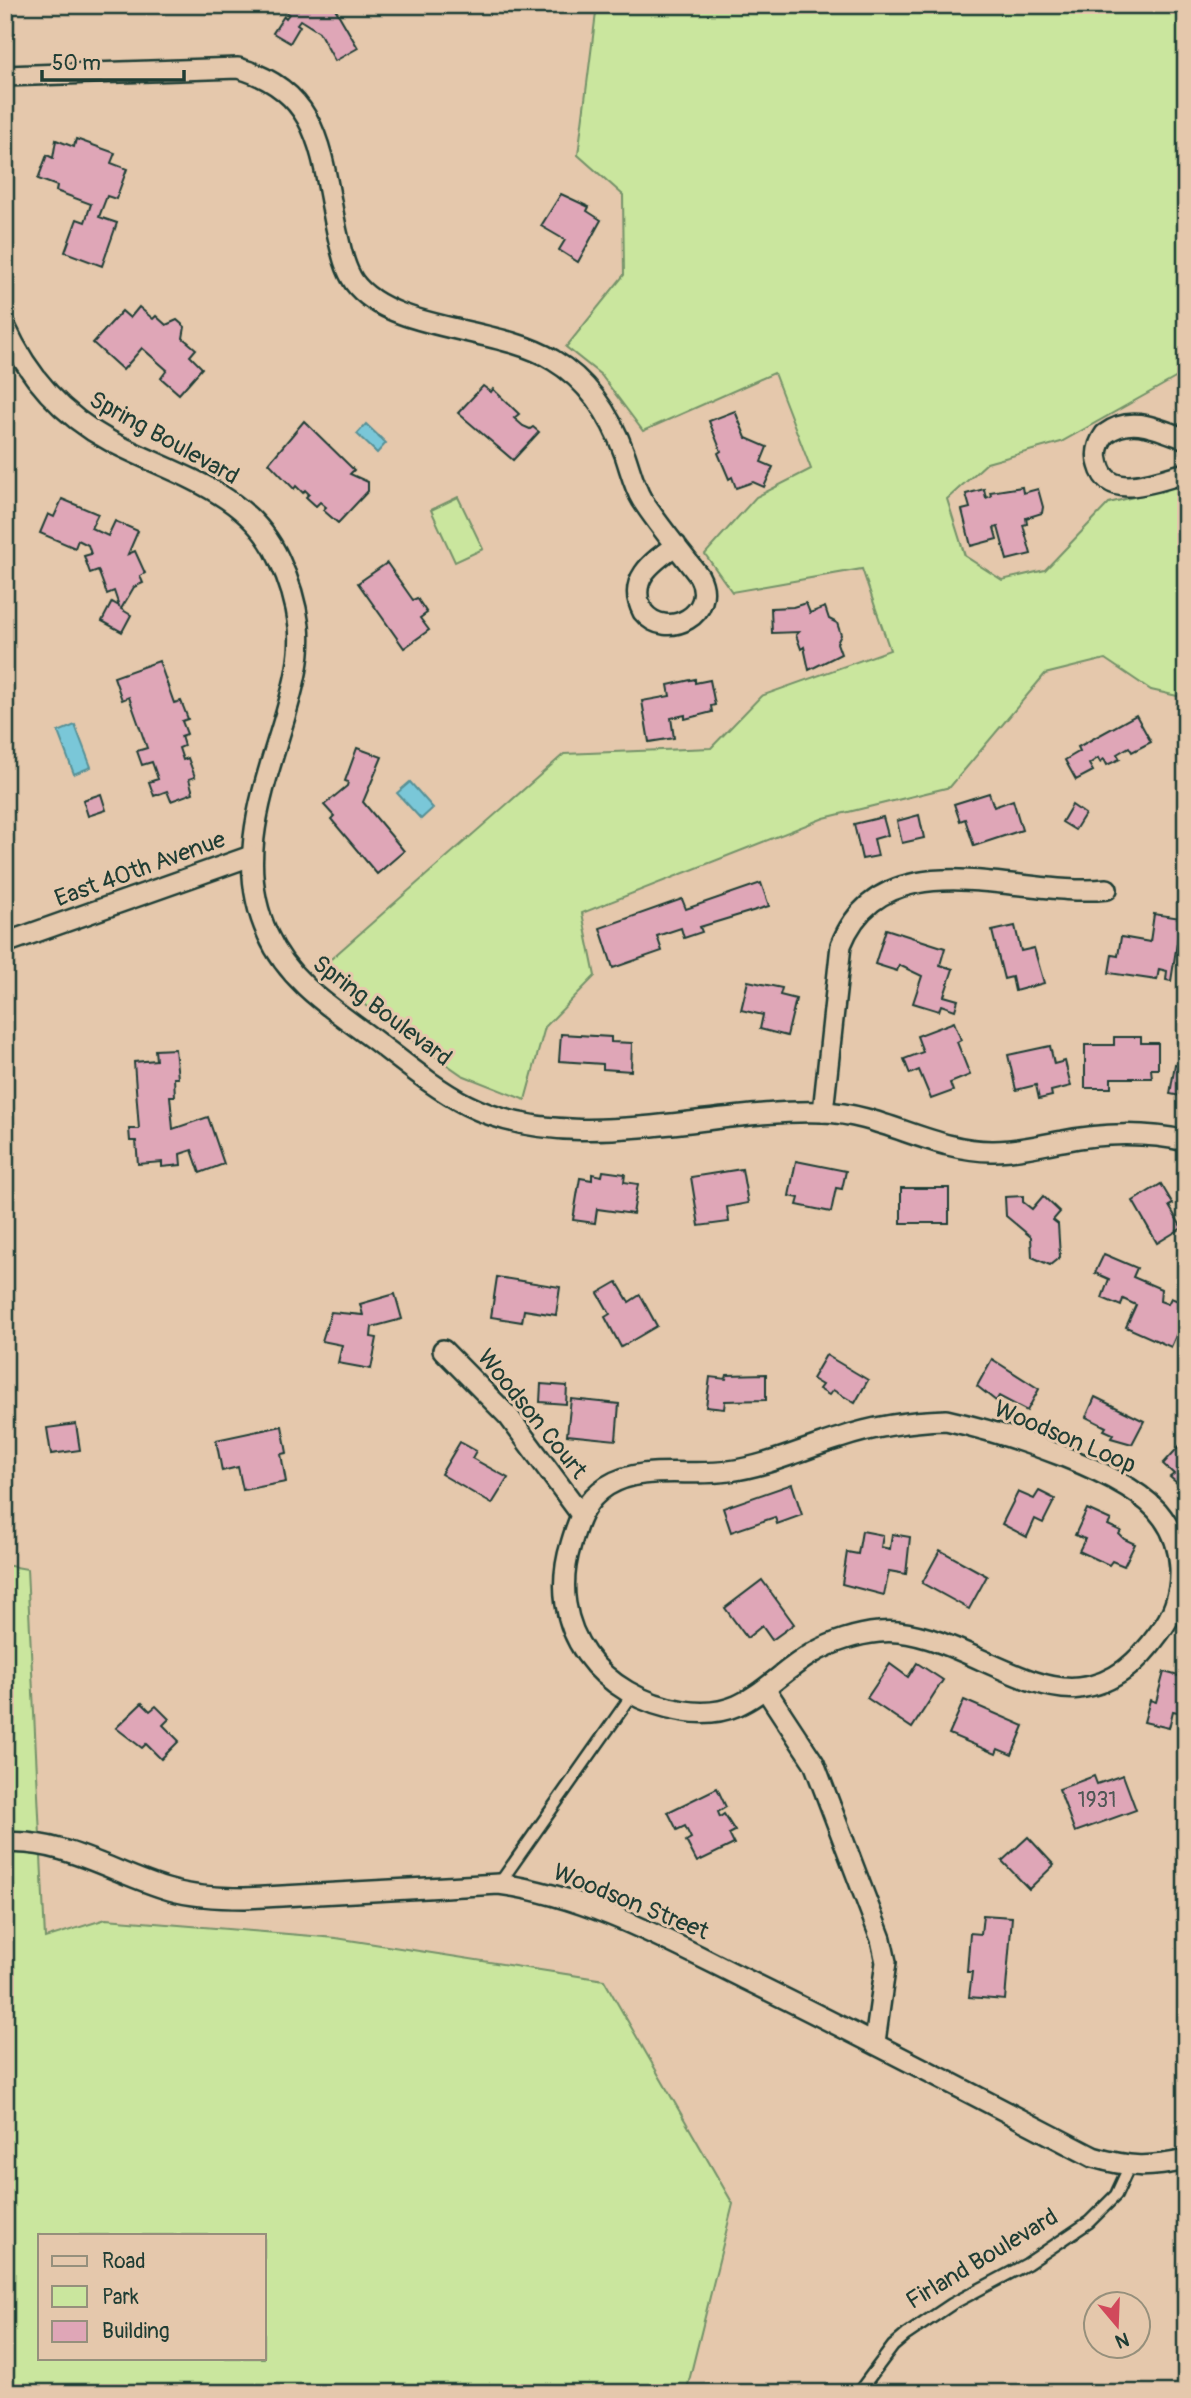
<svg xmlns="http://www.w3.org/2000/svg" width="1191" height="2398" font-family="Pangolin,sans-serif">
<style>
.green{fill:#cae69e;stroke:#749269;stroke-width:2;fill-rule:evenodd}
.water{fill:#7ac7d8;stroke:#569096;stroke-width:2}
.building{fill:#dfa6b7;stroke:#1f3d34;stroke-width:2}
.lines{fill:none;stroke-linecap:round;stroke-linejoin:round}
.service-casing{stroke:#1f3d34;stroke-width:15}
.minor-casing{stroke:#1f3d34;stroke-width:24}
.service{stroke:#e5c8ac;stroke-width:10}
.minor{stroke:#e5c8ac;stroke-width:19}
.labels{text-anchor:middle;dominant-baseline:central;stroke-width:6;stroke-linejoin:round;paint-order:stroke}
.number-label{font-size:21px;fill:#4f5755}
.street-label{font-size:24px;fill:#1f3d34;stroke:#e5c8ac}
</style>
<rect width="100%" height="100%" fill="#e5c8ac"/>
<filter id="ink" filterUnits="userSpaceOnUse"><feTurbulence type="fractalNoise" baseFrequency=".0143" numOctaves="2"/><feDisplacementMap in="SourceGraphic" scale="14" xChannelSelector="R" yChannelSelector="G"/><feConvolveMatrix kernelMatrix="1 2 1 2 8 2 1 2 1" color-interpolation-filters="sRGB"/></filter>
<g filter="url(#ink)">
<g class="green">
<path d="M 597,5 L 1186,5 L 1186,372 L 1061,442 L 987,463 L 947,499 L 965,556 L 1002,580 L 1045,570 L 1109,503 L 1186,484 L 1186,698 L 1151,690 L 1105,659 L 1045,674 L 950,787 L 824,818 L 582,913 L 595,976 L 545,1027 L 525,1100 L 462,1075 L 378,1017 L 323,966 L 564,754 L 711,748 L 761,696 L 890,650 L 862,569 L 732,592 L 705,554 L 756,497 L 811,469 L 774,373 L 643,431 L 601,375 L 566,347 L 624,275 L 623,195 L 578,155 Z"/>
<path d="M 458,497 L 483,549 L 455,562 L 431,510 Z"/>
<path d="M 5,1565 L 27,1569 L 45,1938 L 106,1919 L 336,1938 L 604,1980 L 733,2204 L 686,2393 L 5,2393 ZM 40,2235 L 264,2235 L 264,2358 L 40,2358 Z"/>
</g>
<g class="water">
<path d="M 366,424 L 386,443 L 377,453 L 357,434 Z"/>
<path d="M 75,725 L 91,767 L 74,774 L 58,732 Z"/>
<path d="M 410,782 L 433,808 L 421,819 L 397,793 Z"/>
</g>
<g class="building">
<path d="M 276,5 L 333,5 L 358,48 L 335,61 L 319,32 L 300,20 L 297,24 L 300,26 L 290,43 L 273,33 L 284,16 L 286,18 L 289,14 Z"/>
<path d="M 76,139 L 115,153 L 111,163 L 127,169 L 116,199 L 107,196 L 99,217 L 117,223 L 102,266 L 65,252 L 77,219 L 85,222 L 91,204 L 56,191 L 57,186 L 38,179 L 47,155 L 53,158 L 56,140 L 74,147 Z"/>
<path d="M 561,194 L 589,207 L 587,211 L 601,220 L 578,262 L 559,250 L 565,240 L 541,226 Z"/>
<path d="M 139,307 L 153,319 L 156,316 L 166,325 L 177,320 L 185,327 L 183,338 L 196,349 L 190,356 L 202,368 L 179,394 L 161,378 L 167,370 L 142,348 L 123,370 L 93,343 L 122,311 L 130,318 Z"/>
<path d="M 483,386 L 491,392 L 493,389 L 519,414 L 514,418 L 523,426 L 530,429 L 533,427 L 539,432 L 513,460 L 458,413 Z"/>
<path d="M 735,411 L 746,438 L 767,447 L 761,462 L 773,467 L 764,487 L 753,482 L 736,488 L 732,477 L 729,479 L 718,453 L 721,451 L 709,421 Z"/>
<path d="M 304,421 L 354,470 L 350,474 L 368,482 L 368,491 L 338,523 L 323,510 L 326,507 L 320,502 L 316,506 L 306,497 L 309,494 L 305,490 L 303,493 L 296,486 L 294,489 L 269,463 Z"/>
<path d="M 1022,487 L 1023,493 L 1038,489 L 1043,507 L 1042,513 L 1026,518 L 1027,524 L 1023,525 L 1031,554 L 1007,560 L 998,527 L 994,528 L 997,539 L 971,546 L 962,510 L 970,508 L 966,494 L 984,489 L 986,498 L 991,496 L 990,492 Z"/>
<path d="M 62,499 L 98,514 L 91,528 L 108,536 L 115,521 L 138,531 L 128,554 L 135,551 L 145,573 L 140,576 L 143,583 L 134,587 L 121,609 L 131,615 L 122,632 L 102,621 L 112,602 L 119,606 L 114,591 L 107,594 L 98,570 L 90,573 L 84,556 L 91,554 L 88,545 L 78,540 L 75,548 L 40,533 L 48,514 L 54,517 Z"/>
<path d="M 387,563 L 413,600 L 417,598 L 427,613 L 420,618 L 429,630 L 404,648 L 358,583 Z"/>
<path d="M 806,603 L 810,613 L 825,607 L 829,619 L 837,623 L 841,635 L 837,643 L 841,654 L 809,670 L 804,647 L 801,649 L 796,635 L 799,632 L 772,633 L 771,608 L 793,607 Z"/>
<path d="M 159,661 L 174,703 L 181,701 L 188,719 L 182,721 L 187,734 L 181,736 L 184,746 L 179,748 L 183,760 L 188,758 L 195,777 L 189,779 L 193,793 L 171,801 L 167,791 L 154,796 L 149,782 L 158,779 L 152,762 L 142,765 L 137,751 L 147,748 L 129,697 L 122,700 L 114,677 Z"/>
<path d="M 695,679 L 695,683 L 710,680 L 715,705 L 711,706 L 712,712 L 685,719 L 685,715 L 671,718 L 674,738 L 649,742 L 642,701 L 670,696 L 668,685 Z"/>
<path d="M 1136,715 L 1151,742 L 1132,752 L 1129,747 L 1117,754 L 1120,759 L 1107,765 L 1104,759 L 1100,762 L 1098,758 L 1089,764 L 1093,771 L 1076,780 L 1065,760 L 1080,751 L 1078,747 Z"/>
<path d="M 357,748 L 382,757 L 363,802 L 404,851 L 377,874 L 331,819 L 334,816 L 324,805 L 347,786 L 348,782 L 345,781 Z"/>
<path d="M 989,793 L 994,807 L 1013,800 L 1022,830 L 974,846 L 965,819 L 960,821 L 954,804 Z"/>
<path d="M 101,794 L 106,810 L 88,816 L 83,800 Z"/>
<path d="M 1072,805 L 1085,814 L 1075,830 L 1062,822 Z"/>
<path d="M 919,815 L 924,838 L 902,843 L 897,821 Z"/>
<path d="M 883,817 L 888,835 L 874,839 L 878,856 L 862,859 L 854,824 Z"/>
<path d="M 761,883 L 769,906 L 700,927 L 702,932 L 684,938 L 681,928 L 657,936 L 662,951 L 613,968 L 600,928 L 682,899 L 686,909 Z"/>
<path d="M 1154,914 L 1181,918 L 1171,981 L 1166,980 L 1167,971 L 1159,969 L 1157,980 L 1109,973 L 1112,955 L 1118,956 L 1121,937 L 1150,942 Z"/>
<path d="M 1015,926 L 1021,951 L 1034,948 L 1044,983 L 1015,991 L 1012,977 L 1004,979 L 992,931 Z"/>
<path d="M 886,929 L 945,948 L 940,965 L 953,969 L 944,996 L 958,1000 L 955,1010 L 941,1005 L 939,1011 L 913,1003 L 922,976 L 899,965 L 897,971 L 875,964 Z"/>
<path d="M 748,981 L 782,988 L 780,995 L 796,999 L 787,1036 L 760,1029 L 763,1015 L 741,1010 Z"/>
<path d="M 954,1022 L 961,1040 L 957,1042 L 970,1075 L 950,1083 L 953,1091 L 931,1099 L 919,1070 L 910,1074 L 904,1059 L 923,1052 L 917,1036 Z"/>
<path d="M 561,1034 L 611,1037 L 611,1042 L 632,1043 L 631,1071 L 603,1069 L 603,1064 L 559,1061 Z"/>
<path d="M 1114,1037 L 1141,1037 L 1141,1043 L 1158,1043 L 1158,1069 L 1151,1069 L 1152,1078 L 1111,1078 L 1111,1088 L 1085,1088 L 1085,1045 L 1114,1045 Z"/>
<path d="M 1050,1046 L 1054,1064 L 1065,1061 L 1071,1086 L 1051,1091 L 1052,1096 L 1039,1099 L 1036,1085 L 1016,1090 L 1008,1055 Z"/>
<path d="M 175,1049 L 178,1078 L 174,1078 L 175,1096 L 170,1096 L 173,1129 L 208,1117 L 224,1164 L 200,1173 L 192,1150 L 180,1154 L 181,1165 L 162,1167 L 162,1162 L 138,1164 L 136,1141 L 130,1141 L 129,1129 L 139,1129 L 134,1062 L 156,1060 L 155,1050 Z"/>
<path d="M 1175,1064 L 1186,1066 L 1186,1095 L 1181,1096 L 1170,1094 Z"/>
<path d="M 796,1161 L 846,1171 L 842,1189 L 836,1188 L 831,1212 L 797,1205 L 799,1198 L 789,1196 Z"/>
<path d="M 742,1169 L 748,1203 L 727,1207 L 729,1222 L 699,1226 L 691,1177 Z"/>
<path d="M 603,1171 L 625,1174 L 624,1182 L 638,1184 L 633,1214 L 597,1209 L 595,1223 L 573,1220 L 580,1178 L 592,1180 L 592,1174 L 602,1176 Z"/>
<path d="M 1161,1184 L 1173,1204 L 1169,1206 L 1182,1228 L 1157,1243 L 1133,1201 Z"/>
<rect x="901" y="1188" width="48" height="35"/>
<path d="M 1023,1196 L 1023,1202 L 1032,1209 L 1043,1196 L 1060,1212 L 1053,1220 L 1058,1224 L 1060,1257 L 1050,1265 L 1032,1257 L 1031,1237 L 1006,1216 L 1005,1197 Z"/>
<path d="M 1104,1254 L 1137,1268 L 1133,1277 L 1161,1289 L 1160,1301 L 1168,1304 L 1171,1298 L 1186,1304 L 1186,1313 L 1171,1347 L 1126,1327 L 1136,1305 L 1123,1299 L 1121,1306 L 1102,1298 L 1109,1279 L 1095,1273 Z"/>
<path d="M 497,1277 L 560,1287 L 556,1315 L 524,1310 L 522,1322 L 491,1317 Z"/>
<path d="M 617,1282 L 629,1302 L 640,1295 L 657,1326 L 621,1347 L 605,1317 L 610,1314 L 598,1293 Z"/>
<path d="M 395,1294 L 402,1319 L 372,1327 L 371,1337 L 377,1338 L 371,1369 L 338,1363 L 342,1345 L 322,1341 L 331,1312 L 363,1315 L 360,1304 Z"/>
<path d="M 826,1355 L 868,1380 L 855,1403 L 833,1390 L 829,1395 L 819,1389 L 822,1385 L 812,1379 Z"/>
<path d="M 992,1359 L 1039,1389 L 1027,1411 L 999,1396 L 996,1401 L 977,1386 Z"/>
<path d="M 766,1374 L 766,1400 L 725,1401 L 724,1409 L 706,1407 L 710,1377 L 726,1379 L 727,1375 Z"/>
<path d="M 541,1384 L 567,1386 L 566,1404 L 540,1402 Z"/>
<path d="M 1095,1397 L 1144,1421 L 1132,1444 L 1111,1438 L 1113,1434 L 1104,1430 L 1106,1427 L 1086,1417 Z"/>
<path d="M 571,1399 L 619,1404 L 616,1440 L 567,1435 Z"/>
<path d="M 76,1424 L 80,1450 L 51,1454 L 47,1428 Z"/>
<path d="M 282,1426 L 287,1453 L 281,1454 L 286,1482 L 243,1490 L 238,1467 L 222,1471 L 216,1440 Z"/>
<path d="M 460,1442 L 476,1451 L 472,1458 L 508,1478 L 492,1504 L 441,1474 Z"/>
<path d="M 1183,1442 L 1186,1444 L 1186,1491 L 1170,1477 L 1174,1474 L 1163,1464 Z"/>
<path d="M 792,1484 L 802,1515 L 777,1524 L 775,1517 L 731,1532 L 723,1508 Z"/>
<path d="M 1039,1491 L 1055,1499 L 1043,1523 L 1035,1519 L 1027,1537 L 1002,1524 L 1018,1492 L 1034,1499 Z"/>
<path d="M 1087,1509 L 1111,1520 L 1108,1525 L 1121,1531 L 1119,1534 L 1124,1539 L 1135,1544 L 1124,1566 L 1112,1561 L 1109,1565 L 1079,1551 L 1085,1539 L 1075,1535 Z"/>
<path d="M 862,1531 L 883,1535 L 881,1547 L 890,1549 L 892,1534 L 910,1537 L 906,1574 L 889,1571 L 884,1595 L 842,1584 L 847,1552 L 858,1554 Z"/>
<path d="M 940,1550 L 987,1576 L 969,1609 L 922,1583 Z"/>
<path d="M 762,1580 L 794,1624 L 772,1640 L 762,1626 L 747,1638 L 725,1608 Z"/>
<path d="M 917,1663 L 943,1680 L 912,1728 L 867,1698 L 890,1664 L 908,1677 Z"/>
<path d="M 1164,1672 L 1186,1678 L 1182,1713 L 1173,1711 L 1169,1728 L 1144,1722 L 1150,1700 L 1156,1702 Z"/>
<path d="M 964,1700 L 1024,1726 L 1012,1755 L 998,1749 L 996,1754 L 949,1734 Z"/>
<path d="M 142,1703 L 150,1711 L 156,1706 L 169,1719 L 163,1725 L 179,1741 L 161,1759 L 146,1744 L 142,1748 L 116,1728 Z"/>
<path d="M 1123,1775 L 1136,1810 L 1075,1832 L 1059,1789 L 1094,1776 L 1097,1784 Z"/>
<path d="M 717,1788 L 726,1807 L 718,1812 L 720,1817 L 724,1814 L 735,1831 L 729,1834 L 734,1844 L 697,1862 L 686,1841 L 691,1838 L 685,1826 L 677,1830 L 668,1812 Z"/>
<path d="M 1028,1837 L 1054,1865 L 1029,1889 L 1002,1861 Z"/>
<path d="M 983,1915 L 1012,1917 L 1005,2000 L 969,1997 L 972,1972 L 967,1972 L 970,1933 L 981,1934 Z"/>
</g>
<g class="lines">
<defs>
<g id="service">
<path d="M 499,1884 L 632,1695"/>
<path d="M 858,2393 L 893,2346 L 906,2335 L 952,2304 L 1027,2264 L 1089,2222 L 1116,2195 L 1129,2167"/>
</g>
<g id="minor">
<path d="M 5,76 L 238,68 C 323,92 321,158 337,232 C 341,249 344,267 354,282 C 391,332 499,326 553,360 C 590,382 611,416 625,455 C 630,469 634,487 642,500 C 659,526 680,551 699,576 C 719,613 667,642 643,612 C 626,580 652,562 676,545"/>
<path d="M 5,326 C 27,375 62,415 110,441 C 170,473 248,490 279,559 C 289,580 296,603 299,626 C 302,655 294,685 286,713 C 265,786 233,860 268,935 C 289,982 333,1009 373,1039 C 402,1061 434,1088 467,1105 C 573,1158 710,1108 823,1112 C 883,1114 934,1152 994,1151 C 1018,1151 1040,1145 1063,1141 C 1102,1133 1147,1132 1186,1141"/>
<path d="M 1186,439 C 1158,429 1131,414 1105,434 C 1098,444 1095,453 1099,465 C 1109,503 1160,479 1186,473"/>
<path d="M 5,943 L 251,856"/>
<path d="M 823,1112 L 841,945 C 884,836 1022,899 1107,889"/>
<path d="M 443,1350 L 509,1417 L 580,1513"/>
<path d="M 946,1420 C 1000,1432 1132,1472 1163,1518 C 1174,1533 1179,1550 1180,1568 C 1181,1592 1174,1614 1159,1633 C 1139,1661 1115,1684 1079,1688 C 1022,1695 941,1624 879,1632 C 857,1634 832,1642 813,1653 C 766,1680 747,1721 684,1711 C 600,1698 545,1628 571,1544 C 578,1520 585,1500 607,1486 C 642,1464 689,1477 729,1471 C 767,1466 803,1449 840,1438 C 875,1426 910,1421 946,1420 Z"/>
<path d="M 766,1690 L 814,1763 L 881,1939 L 886,1962 L 875,2042"/>
<path d="M 5,1843 C 62,1838 117,1875 170,1890 C 194,1897 219,1898 245,1898 L 499,1884 C 588,1896 666,1940 745,1979 C 862,2036 978,2097 1093,2157 C 1130,2168 1149,2168 1186,2160"/>
</g>
</defs>
<use href="#service" class="service-casing"/>
<use href="#minor" class="minor-casing"/>
<use href="#service" class="service"/>
<use href="#minor" class="minor"/>
</g>
</g>
<g class="labels">
<g class="number-label">
<text x="1097" y="1800">1931</text>
</g>
<g class="street-label">
<text transform="translate(164 438) rotate(29)">Spring Boulevard</text>
<text transform="translate(140 869) rotate(-20)">East 40th Avenue</text>
<text transform="translate(382 1011) rotate(37)">Spring Boulevard</text>
<text transform="translate(532 1414) rotate(51)">Woodson Court</text>
<text transform="translate(1065 1437) rotate(23)">Woodson Loop</text>
<text transform="translate(631 1902) rotate(22)">Woodson Street</text>
<text transform="translate(982 2259) rotate(-31)">Firland Boulevard</text>
</g>
</g>
<rect width="1191" height="2398" fill="none" stroke="#e5c8ac" stroke-width="28"/>
<rect x="14" y="14" width="1163" height="2370" fill="none" stroke="#1f3d34" stroke-width="2.5" filter="url(#ink)"/>
<rect x="38" y="2234" width="228" height="126" fill="#e5c8ac" stroke="#96907c" stroke-width="2"/>
<rect x="52" y="2256" width="35" height="10" fill="#e5c8ac" stroke="#96907c" stroke-width="2"/>
<text x="102" y="2268" font-size="21" fill="#1f3d34">Road</text>
<rect x="52" y="2286" width="35" height="21" fill="#cae69e" stroke="#96907c" stroke-width="2"/>
<text x="102" y="2304" font-size="21" fill="#1f3d34">Park</text>
<rect x="52" y="2321" width="35" height="21" fill="#dfa6b7" stroke="#96907c" stroke-width="2"/>
<text x="102" y="2338" font-size="21" fill="#1f3d34">Building</text>
<g transform="translate(1117 2325) rotate(161)"><circle r="33" fill="#e5c8ac" stroke="#96907c" stroke-width="2"/>
<path d="M0-5L12 26L0 18L-12 26Z" fill="#d1495b"/>
<text y="-10" font-size="19" font-weight="bold" text-anchor="middle" fill="#1f3d34">N</text>
</g>
<path d="M42 70v10h142v-10" fill="none" stroke="#1f3d34" stroke-width="3.5"/>
<text x="52" y="70" font-size="21" fill="#1f3d34" stroke="#e5c8ac" stroke-width="5" paint-order="stroke">50 m</text>
</svg>
